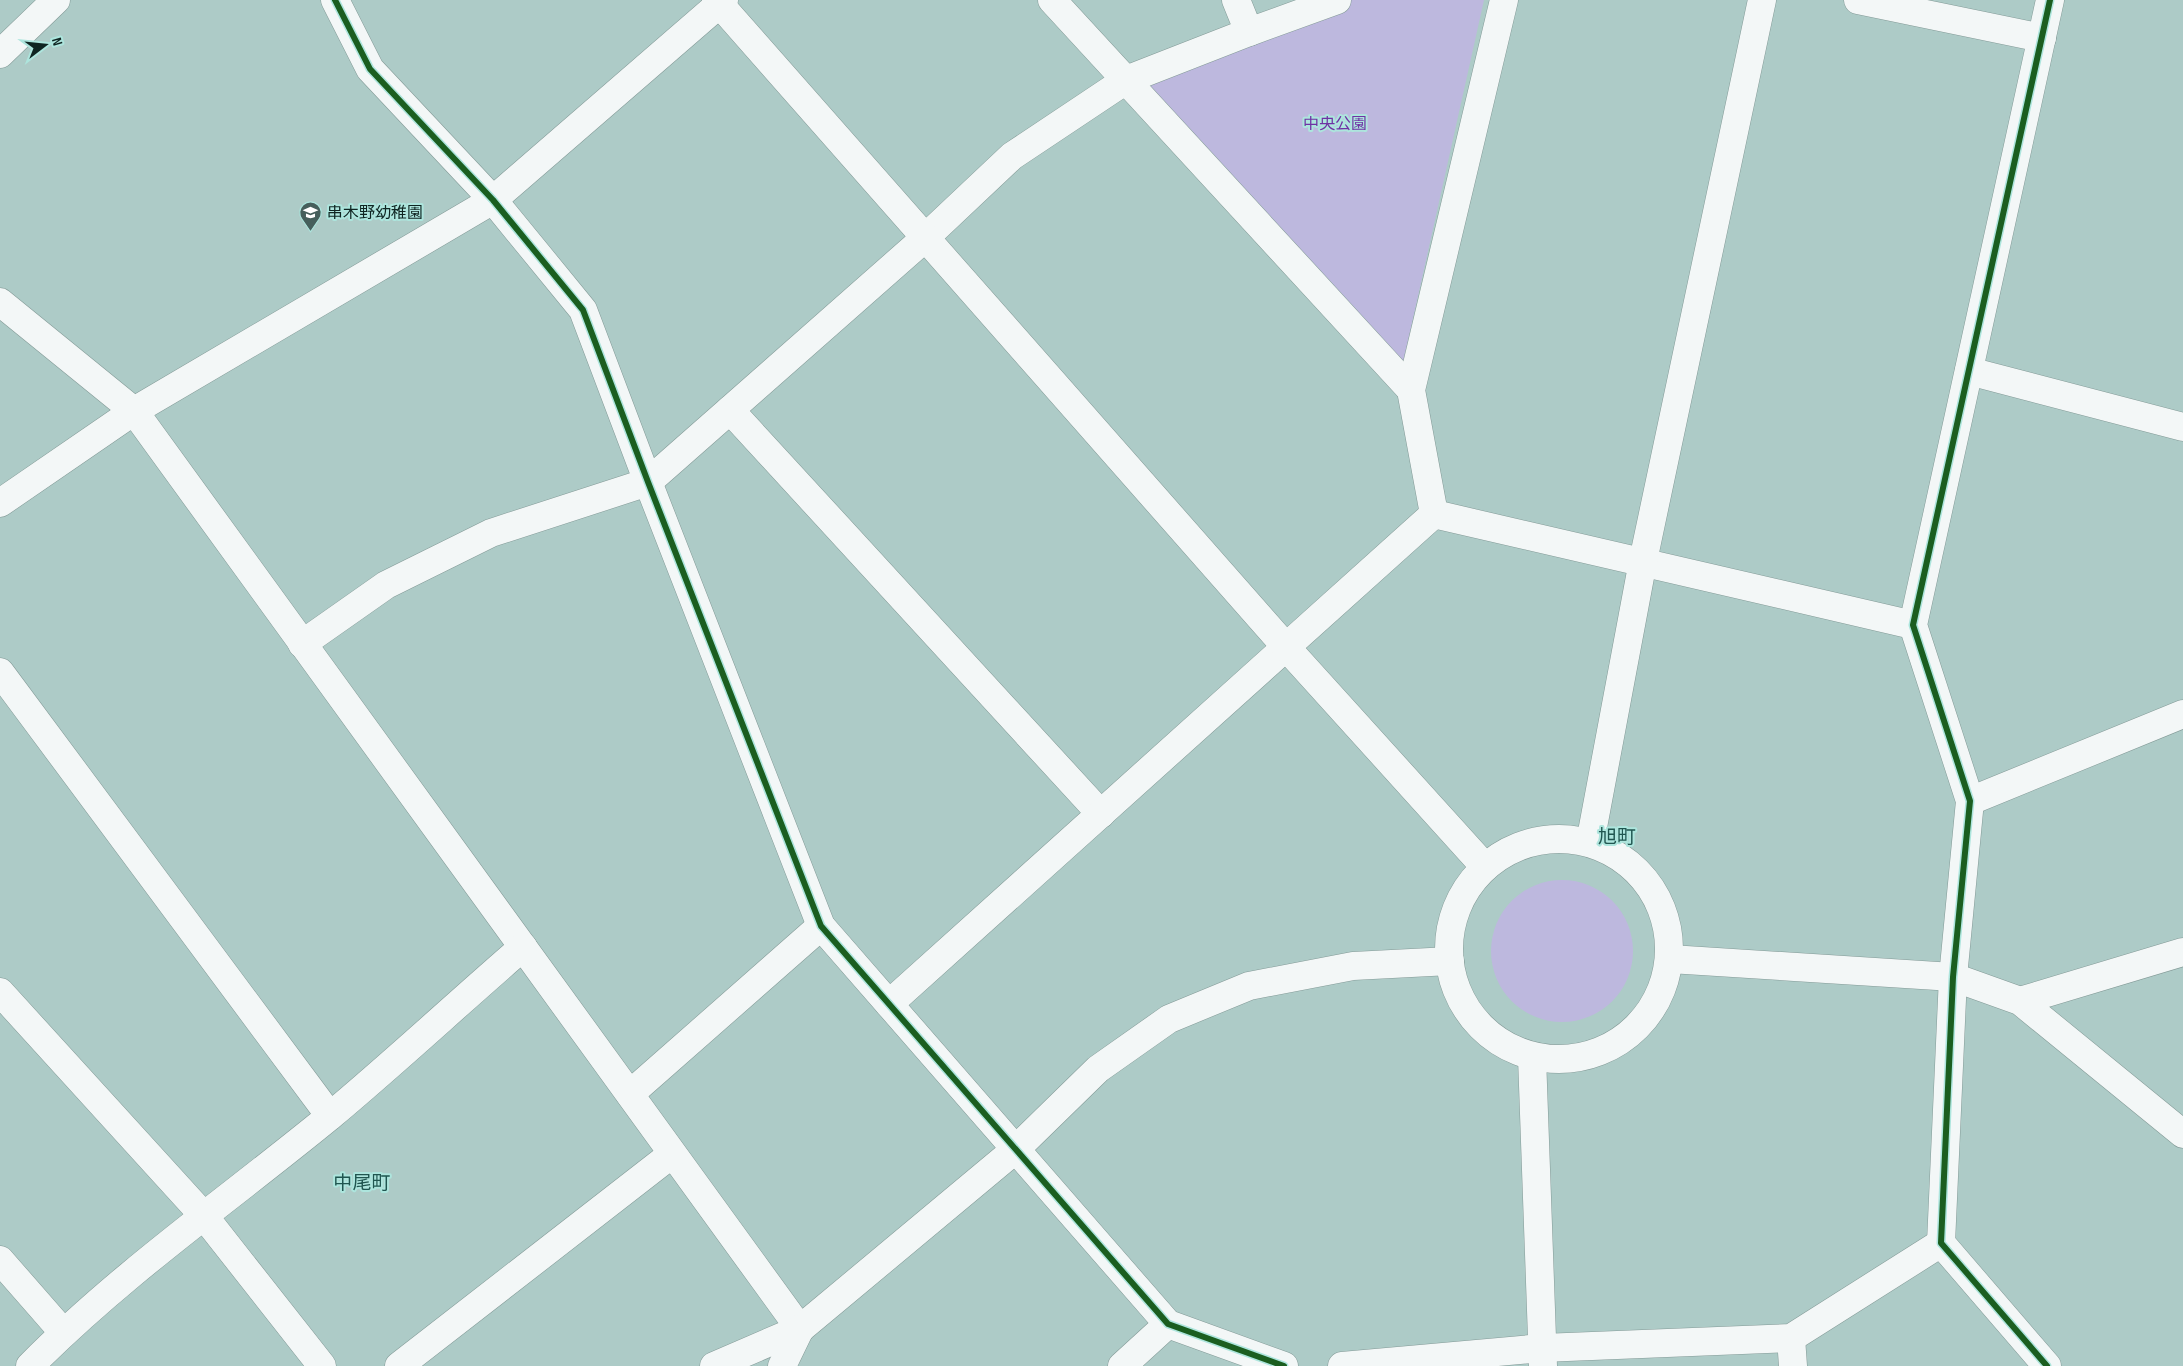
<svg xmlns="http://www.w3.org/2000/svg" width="2183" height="1366" font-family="'Sofia Sans Condensed','Noto Sans JP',sans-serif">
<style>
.green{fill:#bdb8de}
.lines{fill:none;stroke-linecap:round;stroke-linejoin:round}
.minor-casing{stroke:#839a97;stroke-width:29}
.tertiary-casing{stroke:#839a97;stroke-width:29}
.minor{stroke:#f3f7f7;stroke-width:28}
.tertiary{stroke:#f3f7f7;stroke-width:28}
.cycleway-casing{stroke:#ade5dd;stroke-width:9}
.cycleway{stroke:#1b5e20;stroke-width:6}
.labels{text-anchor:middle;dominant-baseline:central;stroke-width:4;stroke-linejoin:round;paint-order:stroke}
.park-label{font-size:16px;fill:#6f32a4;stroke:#ade5dd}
.poi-label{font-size:16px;fill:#0f2522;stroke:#ade5dd;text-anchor:start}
.quarter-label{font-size:19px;fill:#205650;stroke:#ade5dd}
</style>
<rect width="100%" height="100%" fill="#adcbc7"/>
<g class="green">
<path d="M 1331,0 L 1484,0 L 1402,368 L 1138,90 Z"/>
<circle cx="1562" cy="951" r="71"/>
</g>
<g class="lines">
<defs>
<g id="minor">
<path d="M 335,0 L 370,69 L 493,200 L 583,310 L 648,482 L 821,926 L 1168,1324 L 1284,1366"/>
<path d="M 1052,0 L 1411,390"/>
<path d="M 1236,0 L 1249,32"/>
<path d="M 1858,0 L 2042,38"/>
<path d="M 0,302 L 134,411 L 800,1329"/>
<path d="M 1969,371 L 2183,427"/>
<path d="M 730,410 L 1101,814"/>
<path d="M 0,503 L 134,411 L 493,200 L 724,0"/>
<path d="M 1434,514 L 1411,390 L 1504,0"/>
<path d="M 1434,514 L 1913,625"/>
<path d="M 302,644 L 386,585 L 491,533 L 648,482 L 925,238 L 1012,156 L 1126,80 L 1249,32 L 1337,0"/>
<path d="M 0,672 L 330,1116"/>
<path d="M 1970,801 L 2183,714"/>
<path d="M 0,992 L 204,1216 L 322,1366"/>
<path d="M 889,1004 L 1434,514"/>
<path d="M 630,1094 L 821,926"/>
<path d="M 0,1260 L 63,1332"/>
<path d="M 1791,1338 L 1793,1366"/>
<path d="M 30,1366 C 121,1274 229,1199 329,1117 C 395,1062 458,1003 523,947"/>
<path d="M 399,1366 L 672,1154"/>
<path d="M 1122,1366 L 1168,1324"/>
<path d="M 1342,1366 L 1542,1348 L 1791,1338 L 1941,1243"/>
<path d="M 2047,1366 L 1941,1243 L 1953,977 L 1970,801 L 1913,625 L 2050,0"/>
</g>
<g id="tertiary">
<path d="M 716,0 L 1286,647 L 1485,867"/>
<path d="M 0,54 L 56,0"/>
<circle cx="1559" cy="949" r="110"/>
<path d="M 1590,843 L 1643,561 L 1762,0"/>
<path d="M 1670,959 L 1953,977 L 2020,1001 L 2183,1134"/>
<path d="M 2020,1001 L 2183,952"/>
<path d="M 1532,1057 L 1543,1366"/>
<path d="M 714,1366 L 800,1329 L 1016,1149 L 1098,1069 L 1169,1019 L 1249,986 L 1353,966 L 1450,961"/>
<path d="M 782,1366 L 800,1329"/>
</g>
</defs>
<use href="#minor" class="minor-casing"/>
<use href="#tertiary" class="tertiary-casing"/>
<use href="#minor" class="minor"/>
<use href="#tertiary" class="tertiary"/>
<defs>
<g id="cycleway">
<path d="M 335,0 L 370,69 L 493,200 L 583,310 L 648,482 L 821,926 L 1168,1324 L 1284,1366"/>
<path d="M 2047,1366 L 1941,1243 L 1953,977 L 1970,801 L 1913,625 L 2050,0"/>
</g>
</defs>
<use href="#cycleway" class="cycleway-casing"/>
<use href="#cycleway" class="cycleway"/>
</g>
<defs>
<symbol id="school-pin" viewBox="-11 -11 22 30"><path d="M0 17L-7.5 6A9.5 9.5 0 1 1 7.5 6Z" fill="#465f5c" stroke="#ade5dd"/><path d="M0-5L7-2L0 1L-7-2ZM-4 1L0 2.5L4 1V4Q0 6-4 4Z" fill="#fff"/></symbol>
</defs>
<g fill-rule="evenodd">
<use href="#school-pin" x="298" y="200" width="25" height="34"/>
</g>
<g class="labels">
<g class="park-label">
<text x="1335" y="124">中央公園</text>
</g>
<g class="poi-label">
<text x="327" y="213">串木野幼稚園</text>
</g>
<g class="quarter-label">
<text x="1617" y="837">旭町</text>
<text x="362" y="1183">中尾町</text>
</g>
</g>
<g transform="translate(45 45) rotate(74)" stroke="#ade5dd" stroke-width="4" paint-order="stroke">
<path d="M0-4L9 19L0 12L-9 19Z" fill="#0f2522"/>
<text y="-8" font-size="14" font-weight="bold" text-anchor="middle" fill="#0f2522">N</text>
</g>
</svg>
